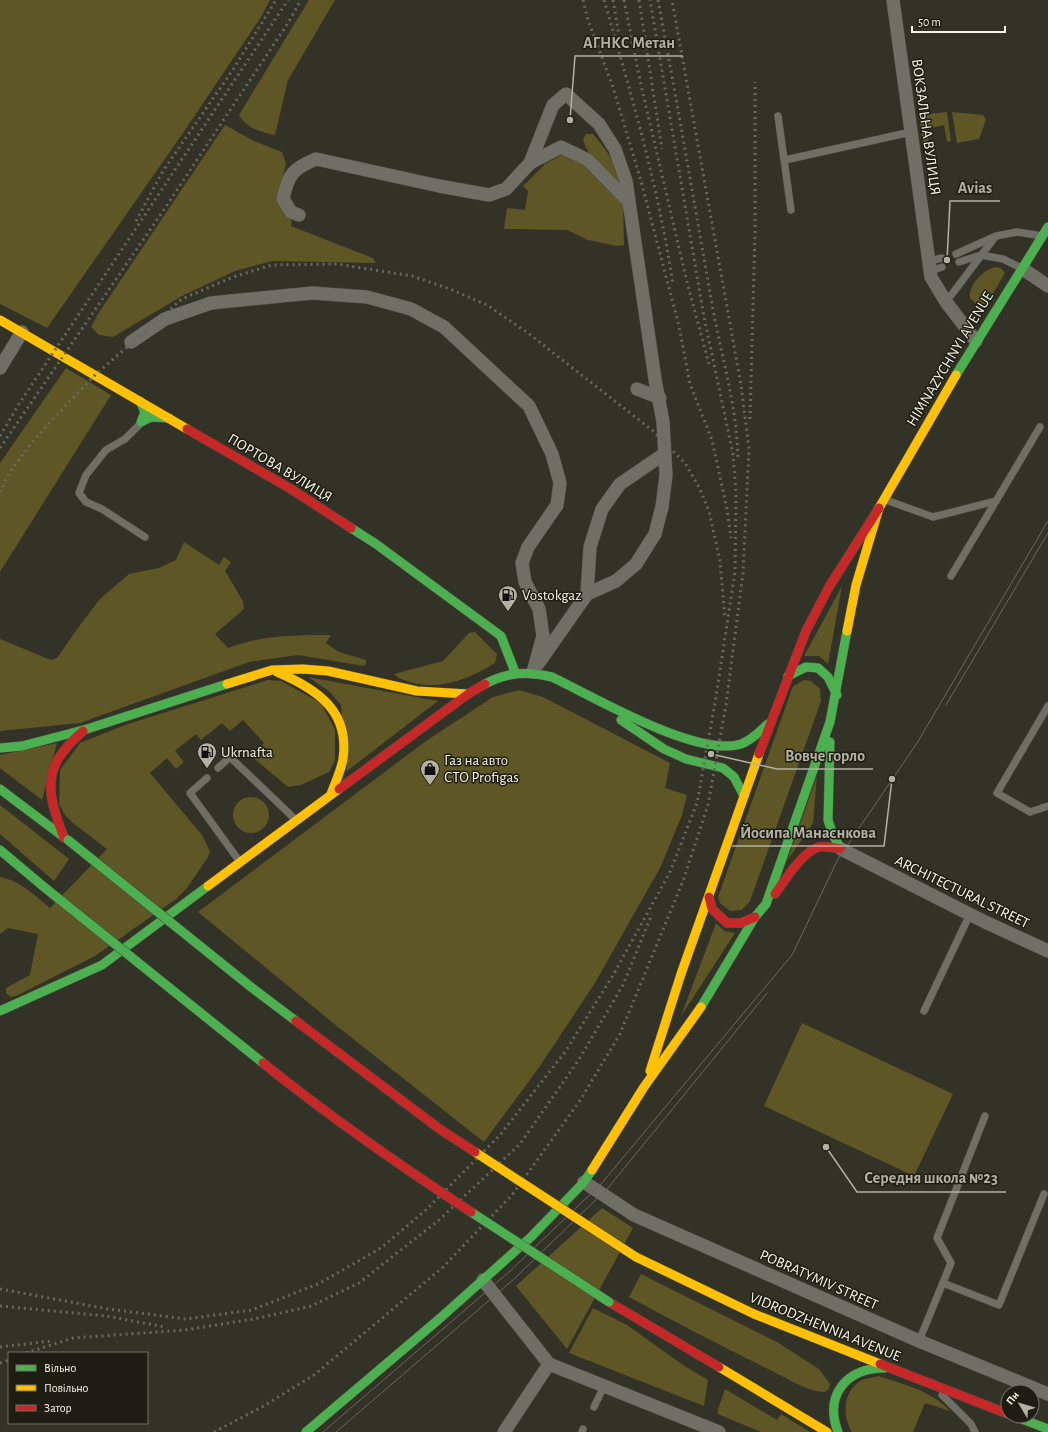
<svg xmlns="http://www.w3.org/2000/svg" width="1048" height="1432" font-family="'Alegreya Sans',sans-serif">
<style>
.green{fill:#5e5625}
.lines{fill:none;stroke-linecap:round;stroke-linejoin:round}
.lane-casing{stroke:#4e4d43;stroke-width:8}
.street-casing{stroke:#4e4d43;stroke-width:14}
.fast-casing{stroke:#4e4d43;stroke-width:10}
.slow-casing{stroke:#4e4d43;stroke-width:10}
.jam-casing{stroke:#4e4d43;stroke-width:10}
.lane{stroke:#706f66;stroke-width:7}
.street{stroke:#706f66;stroke-width:13}
.fast{stroke:#4caf50;stroke-width:9}
.slow{stroke:#ffc107;stroke-width:9}
.jam{stroke:#c62828;stroke-width:9}
.tram{stroke:#6a6960;stroke-width:1}
.rail{stroke:#6a6960;stroke-width:3;stroke-dasharray:2 4;stroke-linecap:butt}
.fast-bridge-casing{stroke:#4e4d43;stroke-width:10;stroke-linecap:butt}
.slow-bridge-casing{stroke:#4e4d43;stroke-width:10;stroke-linecap:butt}
.jam-bridge-casing{stroke:#4e4d43;stroke-width:10;stroke-linecap:butt}
.fast-bridge{stroke:#4caf50;stroke-width:9}
.slow-bridge{stroke:#ffc107;stroke-width:9}
.jam-bridge{stroke:#c62828;stroke-width:9}
.labels{text-anchor:middle;dominant-baseline:central;stroke-width:3;stroke-linejoin:round;paint-order:stroke}
.street-label{font-size:15px;fill:#f7f5e8;stroke:#1e1d13}
.poi-label{font-size:15px;fill:#f7f5e8;stroke:#1e1d13;text-anchor:start}
.leader{fill:none;stroke:#b2b1a4;stroke-width:1.5}
.callout-dot{fill:#b2b1a4;stroke:#1e1d13;stroke-width:1.5}
.callout-label{font-size:16px;text-anchor:middle;font-weight:bold;fill:#b2b1a4;stroke:#1e1d13;stroke-width:3;stroke-linejoin:round;paint-order:stroke}
</style>
<rect width="100%" height="100%" fill="#333226"/>
<g class="green">
<path d="M 0,0 L 270,0 L 261,17 L 183,133 L 47,328 L 0,304 Z"/>
<path d="M 309,0 L 335,0 L 288,80 L 275,135 C 262,133 245,127 239,115 Z"/>
<path d="M 947,112 L 951,141 L 947,142 L 944,125 L 926,129 L 929,145 L 923,146 L 919,115 Z"/>
<path d="M 952,112 L 983,115 L 986,120 L 979,139 L 957,143 Z"/>
<path d="M 225,125 L 254,141 L 282,152 L 286,163 L 278,202 L 292,218 L 291,226 L 373,258 L 376,263 L 272,261 L 235,271 L 182,296 L 113,337 L 99,335 L 91,327 L 98,314 Z"/>
<path d="M 586,134 L 593,134 C 609,153 616,163 621,188 C 608,174 589,159 583,140 Z"/>
<path d="M 564,154 L 578,159 L 623,201 L 624,245 L 617,246 L 588,240 L 567,230 L 504,229 L 507,208 L 525,210 L 528,191 L 523,186 L 545,164 Z"/>
<path d="M 995,267 L 1001,268 L 1005,273 L 988,302 L 984,304 L 976,304 L 970,298 C 968,285 983,270 995,267 Z"/>
<path d="M 66,368 L 111,395 L 0,572 L 0,463 Z"/>
<path d="M 184,542 L 219,565 L 224,557 L 231,562 L 225,571 L 243,601 L 244,609 L 215,634 L 228,648 C 261,635 296,635 331,635 L 326,643 L 339,652 L 366,660 L 366,663 L 364,666 L 298,655 L 249,662 L 80,723 L 0,731 L 0,639 L 51,660 L 57,658 L 80,625 L 100,599 L 129,574 L 159,568 L 176,560 Z"/>
<path d="M 842,586 L 828,664 L 819,656 L 804,656 Z"/>
<path d="M 475,632 L 497,654 L 495,663 C 469,679 441,691 410,682 C 404,680 399,679 394,674 L 443,661 L 469,633 Z"/>
<path d="M 308,677 L 438,701 L 347,771 L 341,705 L 329,691 Z"/>
<path d="M 268,680 L 281,681 L 321,703 L 335,730 L 335,760 L 329,772 L 301,785 L 288,787 L 251,756 L 264,743 L 243,720 L 230,731 L 222,723 L 201,740 L 196,734 L 175,751 L 184,762 L 176,769 L 167,758 L 150,773 L 202,835 L 210,851 L 208,857 L 187,888 L 176,899 L 95,956 L 16,996 L 11,997 L 6,993 L 6,988 L 30,975 L 38,934 L 8,928 L 0,934 L 0,877 C 21,881 34,895 50,908 L 107,849 L 73,823 L 65,815 L 59,804 L 60,770 L 80,743 L 125,725 Z"/>
<path d="M 804,680 L 811,681 L 820,689 L 821,701 L 750,901 L 742,910 L 730,911 L 720,903 L 718,897 L 793,686 Z"/>
<path d="M 519,690 L 543,697 L 670,763 L 665,788 L 687,795 L 682,815 L 661,866 L 595,983 L 540,1066 L 484,1142 L 338,1027 L 198,912 L 426,741 L 493,697 Z"/>
<path d="M 57,743 L 42,800 L 0,768 L 0,755 Z"/>
<path d="M 817,776 L 813,823 L 787,861 Z"/>
<circle cx="251" cy="815" r="18"/>
<path d="M 0,805 L 69,859 L 54,881 L 0,834 Z"/>
<path d="M 716,923 L 724,931 L 735,933 L 681,1016 Z"/>
<path d="M 802,1023 L 953,1094 L 914,1176 L 764,1106 Z"/>
<path d="M 602,1208 L 633,1228 L 567,1349 L 516,1286 Z"/>
<path d="M 641,1274 L 777,1342 L 819,1369 L 830,1384 L 829,1389 L 825,1392 C 808,1392 789,1379 774,1372 C 725,1348 677,1323 629,1297 Z"/>
<path d="M 593,1308 L 627,1325 L 683,1365 L 708,1380 L 704,1406 L 569,1353 Z"/>
<path d="M 878,1376 C 903,1384 932,1391 950,1411 L 925,1403 L 913,1432 L 852,1432 C 842,1416 843,1392 860,1381 C 865,1378 872,1378 878,1376 Z"/>
<path d="M 725,1389 L 777,1420 L 781,1414 L 810,1432 L 761,1432 L 718,1414 L 718,1409 Z"/>
</g>
<g class="lines">
<defs>
<g id="lane">
<path d="M 778,116 L 791,210"/>
<path d="M 785,160 L 911,132"/>
<path d="M 956,254 L 996,236 L 1017,232 L 1042,236"/>
<path d="M 929,261 L 942,258"/>
<path d="M 959,262 L 981,255 L 1003,259 L 1023,269"/>
<path d="M 930,271 L 942,267"/>
<path d="M 946,302 L 995,237"/>
<path d="M 141,423 L 125,439 L 106,450 L 86,475 L 79,493 L 86,502 L 102,509 L 145,537"/>
<path d="M 886,500 L 933,517 L 996,501 L 951,576"/>
<path d="M 996,501 L 1040,427"/>
<path d="M 1048,706 L 997,793 L 1030,812 L 1048,806"/>
<path d="M 218,768 L 230,757 L 296,820"/>
<path d="M 207,778 L 190,793 L 240,862"/>
<path d="M 924,1011 L 970,914"/>
<path d="M 943,1283 L 999,1305 L 1044,1194"/>
<path d="M 919,1341 L 951,1263 L 937,1238 L 985,1116"/>
<path d="M 942,1395 L 971,1424 L 975,1432"/>
<path d="M 594,1407 L 604,1386"/>
<path d="M 582,1432 L 583,1429"/>
</g>
<g id="street">
<path d="M 893,0 L 931,277 L 946,302 L 976,341"/>
<path d="M 530,163 L 561,147 L 588,160 L 627,200"/>
<path d="M 299,215 L 291,212 L 283,199 C 288,175 292,169 316,159 L 439,186 L 489,195 L 506,189 L 530,163 L 553,105 L 566,94 L 599,124 L 615,149 L 626,181 L 655,379 L 663,422 L 666,475 L 662,507 L 655,534 L 636,564 L 616,581 L 587,594"/>
<path d="M 1023,269 L 1048,286"/>
<path d="M 131,342 L 165,319 L 211,303 L 312,293 L 367,297 L 411,309 L 444,327 L 529,406 L 552,454 L 560,483 L 557,505 L 528,547 L 522,563 L 525,582 L 539,609 L 543,636 L 533,672"/>
<path d="M 0,368 L 22,332"/>
<path d="M 637,389 L 660,398"/>
<path d="M 538,664 L 587,594 L 590,547 L 602,509 L 620,484 L 664,454"/>
<path d="M 841,849 L 985,922 L 1048,951"/>
<path d="M 584,1182 L 634,1215 L 919,1341 L 1048,1394"/>
<path d="M 483,1280 L 549,1364 L 719,1432"/>
<path d="M 504,1432 L 549,1364"/>
</g>
<g id="fast">
<path d="M 956,375 L 1048,227"/>
<path d="M 140,401 L 145,412 L 141,422 L 151,417 L 169,418"/>
<path d="M 351,528 L 376,544 L 501,636 L 515,672"/>
<path d="M 788,676 L 806,667 L 818,668 L 828,677 L 837,695"/>
<path d="M 485,684 C 508,672 527,671 552,677 C 594,697 697,758 741,744 C 752,740 760,731 768,724"/>
<path d="M 621,720 L 664,749 L 686,759 L 723,768 L 734,777 L 744,796"/>
<path d="M 830,742 L 828,820 L 833,835 L 841,849"/>
<path d="M 0,748 L 22,746 L 87,729 L 227,684"/>
<path d="M 0,789 L 65,838"/>
<path d="M 0,850 L 44,887"/>
<path d="M 701,1007 L 755,917 L 766,904 L 830,722 L 847,631"/>
<path d="M 0,1011 L 102,965 L 208,886"/>
<path d="M 1014,1416 L 1048,1429"/>
<path d="M 306,1432 L 438,1320 L 531,1237 L 584,1182 L 592,1170"/>
<path d="M 838,1432 C 824,1395 846,1368 885,1368"/>
</g>
<g id="slow">
<path d="M 0,320 L 187,429"/>
<path d="M 879,508 L 956,375"/>
<path d="M 847,631 L 856,585 L 879,508"/>
<path d="M 277,672 C 317,689 350,711 343,759 C 341,771 335,783 331,794"/>
<path d="M 227,684 L 272,670 L 303,669 L 328,671 L 417,691 L 468,694"/>
<path d="M 208,886 L 339,789"/>
<path d="M 650,1071 L 681,974 L 759,754"/>
<path d="M 592,1170 L 644,1087 L 701,1007"/>
<path d="M 636,1257 L 754,1314 L 880,1364"/>
<path d="M 719,1367 L 827,1432"/>
</g>
<g id="jam">
<path d="M 187,429 L 291,489 L 351,528"/>
<path d="M 759,754 L 806,631 L 829,587 L 879,508"/>
<path d="M 339,789 L 468,694 L 485,684"/>
<path d="M 64,838 C 46,790 41,768 83,731"/>
<path d="M 775,894 C 785,880 802,852 819,847 C 827,846 834,848 841,849"/>
<path d="M 709,897 L 712,909 L 727,923 L 741,923 L 755,917"/>
<path d="M 609,1302 L 719,1367"/>
<path d="M 880,1364 L 1008,1414"/>
</g>
</defs>
<use href="#lane" class="lane-casing"/>
<use href="#street" class="street-casing"/>
<use href="#fast" class="fast-casing"/>
<use href="#slow" class="slow-casing"/>
<use href="#jam" class="jam-casing"/>
<use href="#lane" class="lane"/>
<use href="#street" class="street"/>
<use href="#fast" class="fast"/>
<use href="#slow" class="slow"/>
<use href="#jam" class="jam"/>
<g class="tram">
<path d="M 946,705 L 1048,533"/>
<path d="M 323,1432 L 509,1272 L 601,1184 L 792,955 L 838,859 L 917,743 L 1048,521"/>
<path d="M 336,1432 L 514,1279 L 608,1188 L 767,993"/>
</g>
<g class="rail">
<path d="M 583,0 L 588,20 L 613,87 L 641,181 L 679,326 L 690,384 L 712,440 L 727,509 L 731,538"/>
<path d="M 604,0 C 631,94 659,188 673,285"/>
<path d="M 613,0 L 619,35"/>
<path d="M 624,0 L 641,85 L 687,282 L 709,364"/>
<path d="M 639,0 L 662,149"/>
<path d="M 658,0 C 677,101 694,202 712,304 C 721,355 737,406 738,459"/>
<path d="M 136,221 L 163,171 L 234,68 L 276,0"/>
<path d="M 750,419 L 755,233 L 755,82"/>
<path d="M 0,436 L 19,404 L 288,0"/>
<path d="M 0,448 L 163,211 L 288,23 L 301,0"/>
<path d="M 0,492 L 9,473 L 33,441 L 54,418 L 95,375 L 182,299 L 233,277 L 272,265 L 337,264 L 412,276 L 450,289 L 487,305 L 528,333 L 653,431 L 685,463 L 699,487 L 709,511 L 720,561 L 725,619"/>
<path d="M 0,1289 L 108,1309 L 186,1319 L 252,1310 L 320,1283 L 381,1248 L 427,1209 L 500,1135 L 565,1052 L 612,977 L 670,872 L 697,803 L 715,703 L 735,572 L 736,493 L 733,454 L 704,317 L 650,0"/>
<path d="M 0,1306 L 106,1316 L 165,1327"/>
<path d="M 0,1347 L 51,1341"/>
<path d="M 26,1353 L 73,1338 L 185,1330 L 254,1319 L 311,1306 L 359,1283 L 439,1220 L 520,1144 L 578,1061 L 623,985 L 652,914"/>
<path d="M 0,1363 L 9,1360"/>
<path d="M 214,1432 L 262,1407 L 314,1375 L 442,1268 L 512,1195 L 579,1102 L 620,1034 L 683,881 L 708,805 L 726,705 L 743,573 L 749,449 L 741,385 L 672,0"/>
</g>
<defs>
<g id="fast-bridge">
<path d="M 68,840 L 251,987 L 296,1021"/>
<path d="M 44,887 L 263,1063"/>
<path d="M 471,1212 L 609,1302"/>
</g>
<path id="slow-bridge" d="M 475,1152 L 636,1257"/>
<g id="jam-bridge">
<path d="M 296,1021 L 441,1130 L 475,1152"/>
<path d="M 263,1063 C 330,1117 399,1165 471,1212"/>
</g>
</defs>
<use href="#fast-bridge" class="fast-bridge-casing"/>
<use href="#slow-bridge" class="slow-bridge-casing"/>
<use href="#jam-bridge" class="jam-bridge-casing"/>
<use href="#fast-bridge" class="fast-bridge"/>
<use href="#slow-bridge" class="slow-bridge"/>
<use href="#jam-bridge" class="jam-bridge"/>
</g>
<defs>
<symbol id="fuel-pin" viewBox="-11 -11 22 30"><path d="M0 17L-7.5 6A9.5 9.5 0 1 1 7.5 6Z" fill="#b2b1a4" stroke="#1e1d13"/><path d="M-5.5-6h7V0h2V4h1.3V-2.5L3-4.5l.8-.8L6-3V5H2.5V1h-1V6h-7ZM-4.2-4.7v3.2H.2V-4.7Z" fill="#111"/></symbol>
<symbol id="shop-pin" viewBox="-11 -11 22 30"><path d="M0 17L-7.5 6A9.5 9.5 0 1 1 7.5 6Z" fill="#b2b1a4" stroke="#1e1d13"/><path d="M-5-2.5h2.3a2.7 3.5 0 0 1 5.4 0H5L5.5 6h-11ZM-1.5-2.5h3a1.5 2.3 0 0 0-3 0Z" fill="#111"/></symbol>
</defs>
<g fill-rule="evenodd">
<use href="#fuel-pin" x="497" y="584" width="22" height="30"/>
<use href="#fuel-pin" x="196" y="741" width="22" height="30"/>
<use href="#shop-pin" x="419" y="758" width="22" height="30"/>
</g>
<g class="labels">
<g class="street-label">
<text transform="translate(926 127) rotate(82)">ВОКЗАЛЬНА ВУЛИЦЯ</text>
<text transform="translate(950 359) rotate(-59)">HIMNAZYCHNYI AVENUE</text>
<text transform="translate(280 468) rotate(31)">ПОРТОВА ВУЛИЦЯ</text>
<text transform="translate(962 892) rotate(26)">ARCHITECTURAL STREET</text>
<text transform="translate(819 1280) rotate(24)">POBRATYMIV STREET</text>
<text transform="translate(825 1327) rotate(22)">VIDRODZHENNIA AVENUE</text>
</g>
<g class="poi-label">
<text x="522" y="595">Vostokgaz</text>
<text x="221" y="752">Ukrnafta</text>
<text x="444" y="760">Газ на авто<tspan x="444" dy="17">СТО Profigas</tspan></text>
</g>
</g>
<path class="leader" d="M570 120L575 56H683M947 260L950 201H1000M711 754L777 769H873M892 779L884 846H732M826 1147L857 1192H1006"/>
<g class="callout-dot">
<circle cx="570" cy="120" r="4"/>
<circle cx="947" cy="260" r="4"/>
<circle cx="711" cy="754" r="4"/>
<circle cx="892" cy="779" r="4"/>
<circle cx="826" cy="1147" r="4"/>
</g>
<g class="callout-label">
<text x="629" y="48">АГНКС Метан</text>
<text x="975" y="193">Avias</text>
<text x="825" y="761">Вовче горло</text>
<text x="808" y="838">Йосипа Манаєнкова</text>
<text x="931" y="1183">Середня школа №23</text>
</g>
<rect x="8" y="1352" width="140" height="72" fill="#1e1d13" stroke="#757368"/>
<rect x="16" y="1365" width="20" height="6" fill="#4caf50" stroke="#757368"/>
<text x="44" y="1372" font-size="12" fill="#f7f5e8">Вільно</text>
<rect x="16" y="1385" width="20" height="6" fill="#ffc107" stroke="#757368"/>
<text x="44" y="1392" font-size="12" fill="#f7f5e8">Повільно</text>
<rect x="16" y="1405" width="20" height="6" fill="#c62828" stroke="#757368"/>
<text x="44" y="1412" font-size="12" fill="#f7f5e8">Затор</text>
<g transform="translate(1020 1404) rotate(308)"><circle r="19" fill="#1e1d13" stroke="#757368"/>
<path d="M0-3L7 15L0 10L-7 15Z" fill="#b2b1a4"/>
<text y="-6" font-size="11" font-weight="bold" text-anchor="middle" fill="#f7f5e8">Пн</text>
</g>
<path d="M912 26v6h93v-6" fill="none" stroke="#f7f5e8" stroke-width="2"/>
<text x="918" y="26" font-size="12" fill="#f7f5e8" stroke="#1e1d13" stroke-width="3" paint-order="stroke">50 m</text>
</svg>
